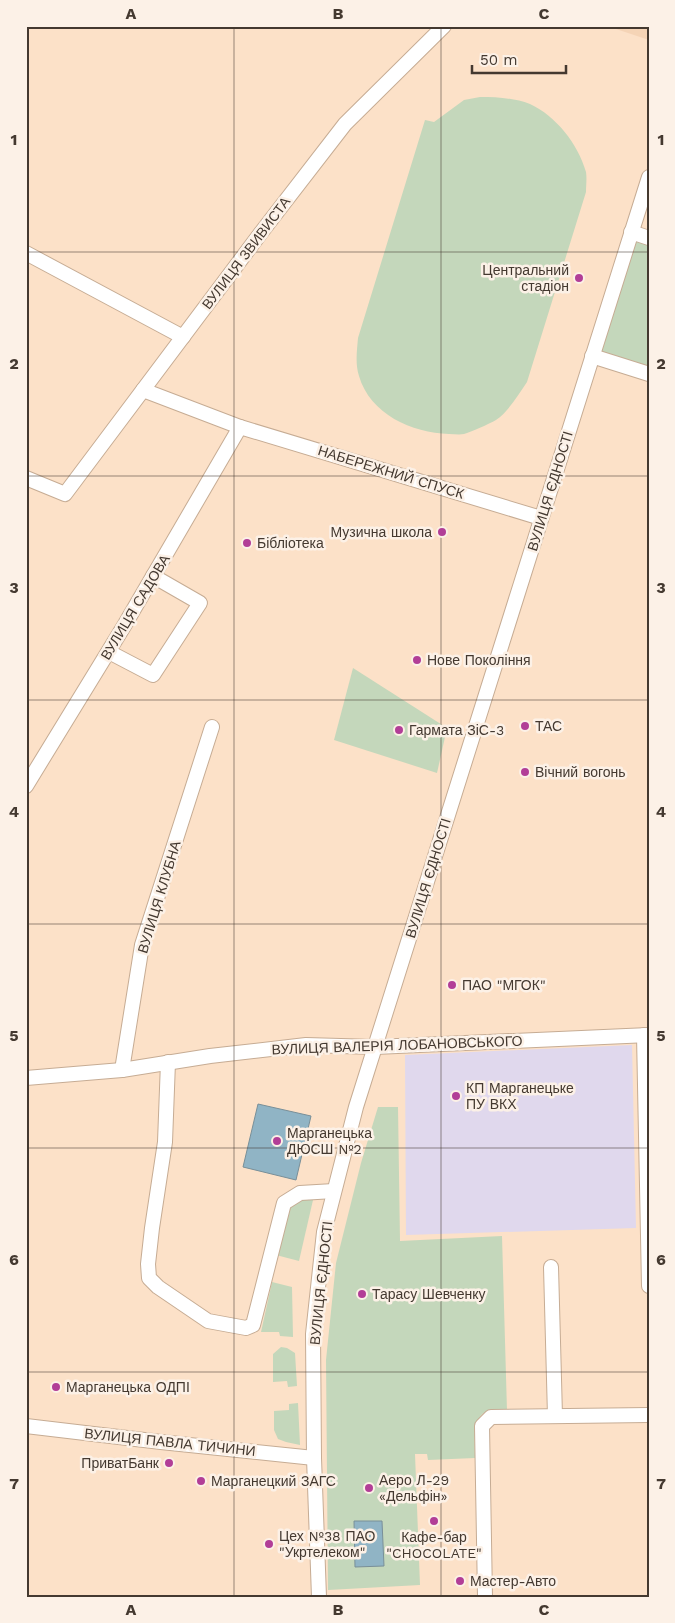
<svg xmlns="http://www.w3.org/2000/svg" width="675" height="1623" font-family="'Work Sans',sans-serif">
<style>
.built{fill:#f5d4b6}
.industrial{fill:#e0d8ed}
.green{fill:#c4d7bb}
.water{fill:#90b4c5;stroke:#798f98}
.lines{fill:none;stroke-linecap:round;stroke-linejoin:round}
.minor-casing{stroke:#c6ac94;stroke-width:16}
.minor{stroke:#fff;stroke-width:14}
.grid{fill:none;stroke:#443930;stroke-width:1;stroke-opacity:0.55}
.poi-dot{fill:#b23e97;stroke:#fcf1e7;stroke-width:2}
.labels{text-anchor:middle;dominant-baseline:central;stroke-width:5;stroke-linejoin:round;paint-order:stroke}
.street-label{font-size:14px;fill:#443930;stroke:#fcf1e7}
.poi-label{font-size:14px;fill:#443930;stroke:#fcf1e7;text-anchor:start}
.neatline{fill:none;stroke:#443930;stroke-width:2}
.grid-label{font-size:16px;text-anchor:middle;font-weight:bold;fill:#443930}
</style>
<rect width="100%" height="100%" fill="#fce1c8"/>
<path class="built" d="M 607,26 L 649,26 L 649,40 Z"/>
<path class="industrial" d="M 632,1045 L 636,1228 L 406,1235 L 405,1055 Z"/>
<g class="green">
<path d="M 480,97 C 497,97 514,98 530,104 C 556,116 578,144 586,172 C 587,178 586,186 586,192 L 527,382 C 518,395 509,411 496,420 C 489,424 471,432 464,434 C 459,435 454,434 449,434 C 412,433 370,414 359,376 C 355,364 357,350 358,338 L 425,120 L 434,122 L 464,100 Z"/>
<path d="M 636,240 L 649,244 L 649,366 L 599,351 Z"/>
<path d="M 353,668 L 447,728 L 437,773 L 334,740 Z"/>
<path d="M 378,1107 L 398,1107 L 400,1241 L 502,1236 L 507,1411 C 501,1411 492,1410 486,1412 C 472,1417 475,1446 475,1458 L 428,1460 L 427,1454 L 415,1454 L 420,1585 L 328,1590 L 326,1360 L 336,1263 L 361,1163 Z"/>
<path d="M 299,1198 L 313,1200 L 299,1261 L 276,1255 L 289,1204 Z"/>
<path d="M 272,1282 L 292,1287 L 293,1337 L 280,1336 L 279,1332 L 261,1332 Z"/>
<path d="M 281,1347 L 287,1348 L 295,1353 L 297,1386 L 288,1387 L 287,1381 L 273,1382 L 273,1354 Z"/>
<path d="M 298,1403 L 300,1445 L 286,1442 L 278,1439 L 274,1430 L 274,1411 L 289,1410 L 289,1404 Z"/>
</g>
<g class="water">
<path d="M 258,1104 L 311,1116 L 296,1180 L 243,1167 Z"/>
<path d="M 354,1521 L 382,1521 L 384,1566 L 355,1567 Z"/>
</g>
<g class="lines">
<defs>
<g id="minor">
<path d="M 631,232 L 649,238"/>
<path d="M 26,253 L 183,337"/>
<path d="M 592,356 L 649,374"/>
<path d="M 143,390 L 240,427 L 541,518"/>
<path d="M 26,478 L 65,494 L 260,234 L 345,124 L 444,26"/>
<path d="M 109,652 L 153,675 L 200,603 L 153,576"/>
<path d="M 26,786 L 124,626 L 240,427"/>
<path d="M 644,1035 L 649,1286"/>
<path d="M 168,1062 L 165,1142 L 152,1228 L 148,1264 L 149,1278 L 158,1287 L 208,1321 L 246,1328 L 253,1325 L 284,1203 L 300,1193 L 334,1191"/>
<path d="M 122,1070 L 142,945 L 212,727"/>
<path d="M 26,1078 L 122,1070 L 210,1056 L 306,1045 L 375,1047 L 649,1035"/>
<path d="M 551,1267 L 555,1416"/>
<path d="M 26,1426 L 161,1442 L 314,1458"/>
<path d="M 319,1597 L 314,1458 L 313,1334 L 324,1232 L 356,1107 L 649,177"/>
<path d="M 485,1597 L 482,1426 L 491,1417 L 649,1415"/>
</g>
</defs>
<use href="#minor" class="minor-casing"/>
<use href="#minor" class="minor"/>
</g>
<path class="grid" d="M 234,26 L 234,1597M 441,26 L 441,1597M 26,252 L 649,252M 26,476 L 649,476M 26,700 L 649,700M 26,924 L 649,924M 26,1148 L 649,1148M 26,1372 L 649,1372"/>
<g class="poi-dot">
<circle cx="579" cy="278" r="5"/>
<circle cx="442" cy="532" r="5"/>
<circle cx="247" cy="543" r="5"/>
<circle cx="417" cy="660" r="5"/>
<circle cx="525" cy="726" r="5"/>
<circle cx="399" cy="730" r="5"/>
<circle cx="525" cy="772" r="5"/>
<circle cx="452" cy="985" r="5"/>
<circle cx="456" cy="1096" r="5"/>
<circle cx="277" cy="1141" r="5"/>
<circle cx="362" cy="1294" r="5"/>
<circle cx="56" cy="1387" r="5"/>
<circle cx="169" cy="1463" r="5"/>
<circle cx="201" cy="1481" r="5"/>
<circle cx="369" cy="1488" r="5"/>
<circle cx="434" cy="1521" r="5"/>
<circle cx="269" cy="1544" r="5"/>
<circle cx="460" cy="1581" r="5"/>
</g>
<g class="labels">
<g class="street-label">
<text transform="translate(246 253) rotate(-53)">ВУЛИЦЯ ЗВИВИСТА</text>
<text transform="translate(391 472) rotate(17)">НАБЕРЕЖНИЙ СПУСК</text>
<text transform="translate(550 491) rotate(-73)">ВУЛИЦЯ ЄДНОСТІ</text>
<text transform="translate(135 607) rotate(-59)">ВУЛИЦЯ САДОВА</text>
<text transform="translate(428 878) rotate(-73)">ВУЛИЦЯ ЄДНОСТІ</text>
<text transform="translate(159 897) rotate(-73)">ВУЛИЦЯ КЛУБНА</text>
<text transform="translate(397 1045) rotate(-2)">ВУЛИЦЯ ВАЛЕРІЯ ЛОБАНОВСЬКОГО</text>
<text transform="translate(321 1283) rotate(-84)">ВУЛИЦЯ ЄДНОСТІ</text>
<text transform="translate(170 1442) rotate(6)">ВУЛИЦЯ ПАВЛА ТИЧИНИ</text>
</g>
<g class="poi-label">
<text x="569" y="270" text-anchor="end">Центральний<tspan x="569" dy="16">стадіон</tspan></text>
<text x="432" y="532" text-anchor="end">Музична школа</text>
<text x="257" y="543">Бібліотека</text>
<text x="427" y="660">Нове Покоління</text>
<text x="535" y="726">ТАС</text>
<text x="409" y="730">Гармата ЗіС-3</text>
<text x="535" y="772">Вічний вогонь</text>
<text x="462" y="985">ПАО "МГОК"</text>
<text x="466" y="1088">КП Марганецьке<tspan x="466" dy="16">ПУ ВКХ</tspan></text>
<text x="287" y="1133">Марганецька<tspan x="287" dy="16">ДЮСШ №2</tspan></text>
<text x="372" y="1294">Тарасу Шевченку</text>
<text x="66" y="1387">Марганецька ОДПІ</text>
<text x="159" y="1463" text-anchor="end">ПриватБанк</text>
<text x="379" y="1480">Аеро Л-29<tspan x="379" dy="16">«Дельфін»</tspan></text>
<text x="211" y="1481">Марганецкий ЗАГС</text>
<text x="279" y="1536">Цех №38 ПАО<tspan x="279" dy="16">"Укртелеком"</tspan></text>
<text x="434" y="1537" text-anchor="middle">Кафе-бар<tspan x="434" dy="16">"CHOCOLATE"</tspan></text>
<text x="470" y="1581">Мастер-Авто</text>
</g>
</g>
<rect width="675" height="1623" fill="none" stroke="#fcf1e7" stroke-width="55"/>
<path d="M472 65v8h94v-8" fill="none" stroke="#443930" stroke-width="2.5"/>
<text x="480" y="65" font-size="15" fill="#443930" stroke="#fcf1e7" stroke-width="4" paint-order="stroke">50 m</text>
<rect x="28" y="28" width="620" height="1568" class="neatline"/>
<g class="grid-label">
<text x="131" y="19">A</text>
<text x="338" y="19">B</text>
<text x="544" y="19">C</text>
<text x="14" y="145">1</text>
<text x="661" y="145">1</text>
<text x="14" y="369">2</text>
<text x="661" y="369">2</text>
<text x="14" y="593">3</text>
<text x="661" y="593">3</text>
<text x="14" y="817">4</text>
<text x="661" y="817">4</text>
<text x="14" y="1041">5</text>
<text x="661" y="1041">5</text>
<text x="14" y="1265">6</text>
<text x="661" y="1265">6</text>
<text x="14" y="1489">7</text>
<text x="661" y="1489">7</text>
<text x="131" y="1615">A</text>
<text x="338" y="1615">B</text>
<text x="544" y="1615">C</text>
</g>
</svg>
